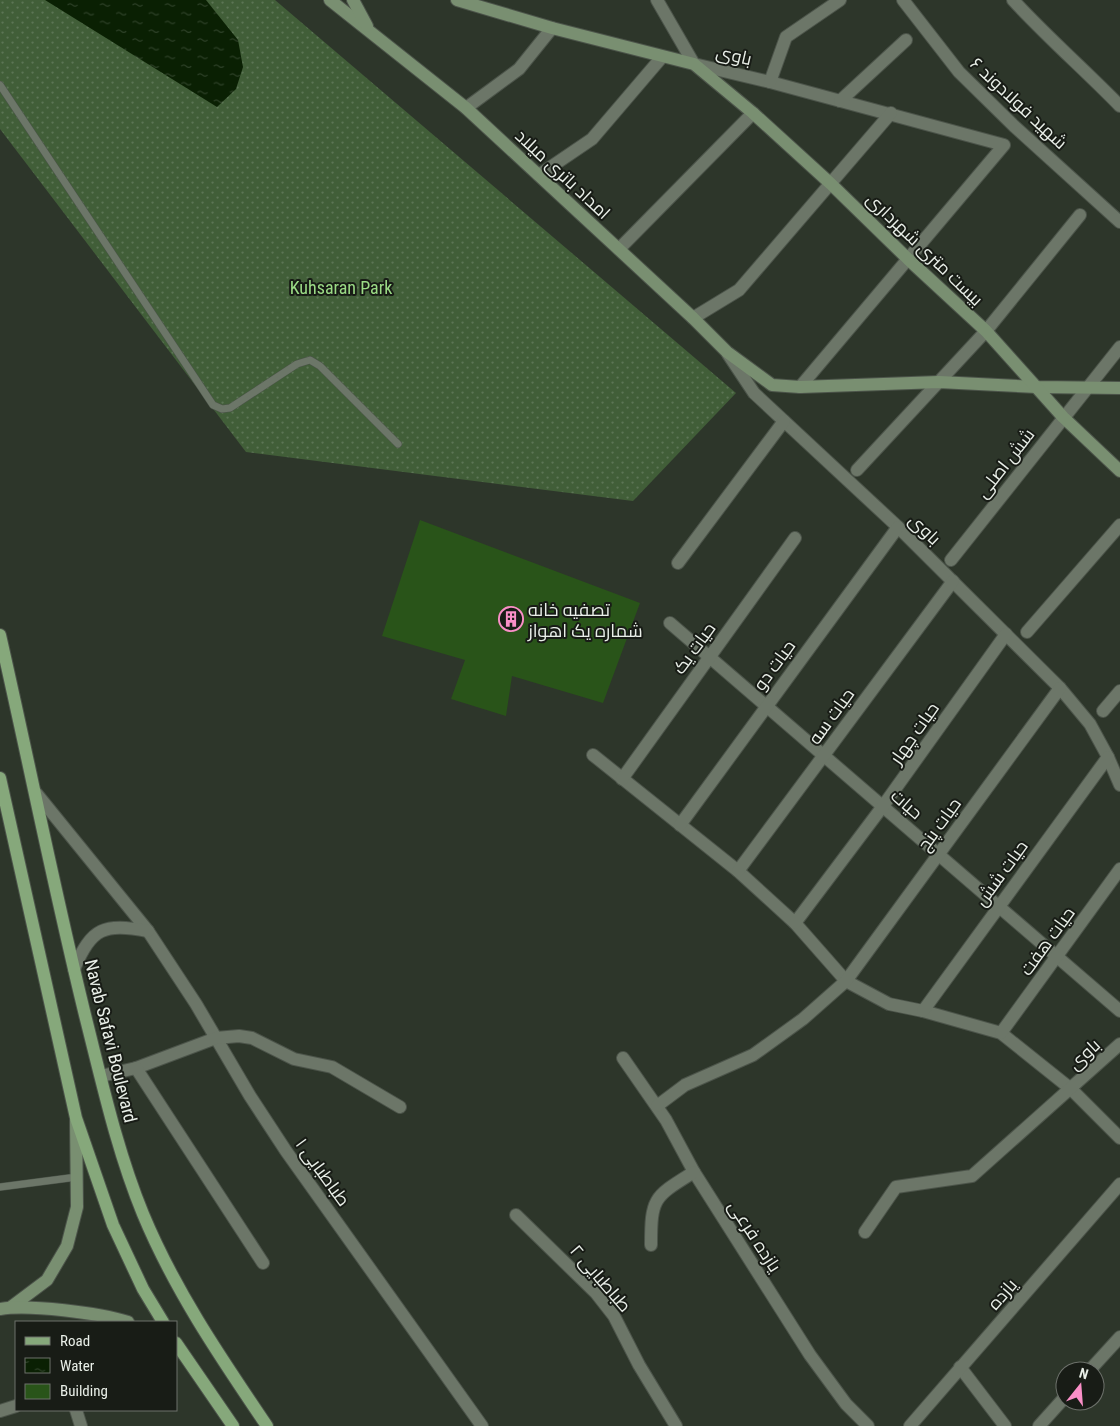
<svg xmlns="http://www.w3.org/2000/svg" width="1120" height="1426" font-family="'Roboto Condensed',Cairo,sans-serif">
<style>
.grass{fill:url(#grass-dots)}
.water{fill:url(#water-ripples)}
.building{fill:#295419}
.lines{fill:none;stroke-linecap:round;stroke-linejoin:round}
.lane-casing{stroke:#4c544a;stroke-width:8}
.street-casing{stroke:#4c544a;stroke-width:14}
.secondary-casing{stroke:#4c544a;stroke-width:14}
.primary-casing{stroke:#4c544a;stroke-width:14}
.lane{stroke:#6c7668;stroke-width:7}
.street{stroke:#6c7668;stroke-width:12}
.secondary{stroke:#798f71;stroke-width:12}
.primary{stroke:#86a87b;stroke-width:12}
.labels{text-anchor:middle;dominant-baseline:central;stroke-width:4;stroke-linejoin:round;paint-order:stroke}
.street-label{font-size:18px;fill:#e9efe8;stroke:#181c16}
.park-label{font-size:18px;fill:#9bdb86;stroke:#181c16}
.poi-label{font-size:18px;fill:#e9efe8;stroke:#181c16;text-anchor:start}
</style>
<defs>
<pattern id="grass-dots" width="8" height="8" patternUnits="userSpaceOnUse" patternTransform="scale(1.25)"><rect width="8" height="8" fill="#415e38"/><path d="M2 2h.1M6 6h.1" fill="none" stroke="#5c7555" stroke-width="1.8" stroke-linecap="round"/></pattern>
<pattern id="water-ripples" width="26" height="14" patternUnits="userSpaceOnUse" patternTransform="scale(1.25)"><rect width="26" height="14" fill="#0a2003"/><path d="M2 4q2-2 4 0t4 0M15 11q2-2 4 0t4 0" fill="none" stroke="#2e4128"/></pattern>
</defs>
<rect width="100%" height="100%" fill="#2d362a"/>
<path class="grass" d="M 0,0 L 275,0 L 736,393 L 633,501 L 246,452 L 0,129 Z"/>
<path class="water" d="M 45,0 L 206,0 L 238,40 L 243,67 L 236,89 L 217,107 Z"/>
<path class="building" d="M 420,520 L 640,603 L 603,703 L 512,676 L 506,716 L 451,699 L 465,660 L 382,636 Z"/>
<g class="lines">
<defs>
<g id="lane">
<path d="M 0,85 L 213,405 L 222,409 L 230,408 L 297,364 L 310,360 L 320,366 L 398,444"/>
<path d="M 0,1187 L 77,1177"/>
</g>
<g id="street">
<path d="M 657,0 L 694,64 L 770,82 L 1004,145 L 800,387"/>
<path d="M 903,0 L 959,72 L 1014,126 L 1120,222"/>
<path d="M 1013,0 C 1047,37 1085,70 1120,106"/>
<path d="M 770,82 L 786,37 L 840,0"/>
<path d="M 840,101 L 906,40"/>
<path d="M 466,108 L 519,69 L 552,28"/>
<path d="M 539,175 L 592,139 L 662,57"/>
<path d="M 619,249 L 753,113"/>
<path d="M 693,318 L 739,290 L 891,113"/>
<path d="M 728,354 L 754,393 L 898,527 L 1060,688 L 1090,724 L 1108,757 L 1120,785"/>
<path d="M 857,470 L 986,331 L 1080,215"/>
<path d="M 951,560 L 1120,347"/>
<path d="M 678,563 L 784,421"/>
<path d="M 670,623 L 1120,1011"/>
<path d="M 1027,632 L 1120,525"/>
<path d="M 1103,711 L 1120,691"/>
<path d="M 593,755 L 738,871 L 795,923 L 846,981 L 889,1004 L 923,1011 L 1001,1033 L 1071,1089 L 1120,1138"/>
<path d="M 622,779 L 795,538"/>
<path d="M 36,793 L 148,931 L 196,1004 L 250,1096 L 286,1151 L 482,1426"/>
<path d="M 680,825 L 898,527"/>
<path d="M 738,871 L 953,581"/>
<path d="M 795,923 L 883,806 L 1006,634"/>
<path d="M 74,969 C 92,927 104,923 148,931"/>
<path d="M 923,1011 L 1108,757"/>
<path d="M 1001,1033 L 1120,869"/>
<path d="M 623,1058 L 666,1120 L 694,1172 L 810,1355 L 846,1404 L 868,1426"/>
<path d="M 136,1068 L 216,1038 L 239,1036 L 252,1038 L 294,1059 L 332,1067 L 400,1107"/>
<path d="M 101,1076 L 136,1068 L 263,1263"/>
<path d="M 657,1106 L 685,1085 L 753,1055 L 803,1019 L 846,981 L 1060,688"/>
<path d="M 516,1215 L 596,1293 L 614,1316 L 639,1365 L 676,1426"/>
<path d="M 865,1232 L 896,1187 L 972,1176 L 1120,1044"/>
<path d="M 651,1245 C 651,1197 654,1197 694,1172"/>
<path d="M 960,1367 L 1005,1426"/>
<path d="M 1089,1371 L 1120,1337"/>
<path d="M 76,1410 L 81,1426"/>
<path d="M 0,1411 L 16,1406"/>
<path d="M 910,1426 L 1120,1184"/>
<path d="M 1039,1426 L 1065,1397"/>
</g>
<g id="secondary">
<path d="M 330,0 L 466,108 L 693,318 L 727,352 L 772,385 L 800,387 L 939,382 L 1037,387 L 1120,388"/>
<path d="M 353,0 L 367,26"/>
<path d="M 457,0 L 552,28 L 694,64 L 753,113 L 831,184 L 908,259 L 986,331 L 1063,417 L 1120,471"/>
<path d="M 11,1307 L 47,1280 L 67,1246 L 77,1207 L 76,1121"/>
<path d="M 0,1309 C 29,1304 99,1313 128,1322"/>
</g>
<g id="primary">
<path d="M 0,635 C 29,762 54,889 85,1015 C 102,1082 117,1151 143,1214 C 175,1291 221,1358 267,1426"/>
<path d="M 0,778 L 76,1118 L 113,1225 L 143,1289 L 163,1322"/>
<path d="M 176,1343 L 233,1426"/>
</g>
</defs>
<use href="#lane" class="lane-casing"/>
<use href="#street" class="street-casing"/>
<use href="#secondary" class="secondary-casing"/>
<use href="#primary" class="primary-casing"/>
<use href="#lane" class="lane"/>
<use href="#street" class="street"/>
<use href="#secondary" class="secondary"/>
<use href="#primary" class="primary"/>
</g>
<defs>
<symbol id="building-ring" viewBox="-11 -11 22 22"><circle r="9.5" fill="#181c16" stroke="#fa8fc7" stroke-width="1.5"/><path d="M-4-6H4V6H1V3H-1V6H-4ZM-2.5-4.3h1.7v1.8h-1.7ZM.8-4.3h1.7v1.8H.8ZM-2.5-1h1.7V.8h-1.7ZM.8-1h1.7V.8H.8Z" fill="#fa8fc7"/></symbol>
</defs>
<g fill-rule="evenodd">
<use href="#building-ring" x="497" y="605" width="28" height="28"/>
</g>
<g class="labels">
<g class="street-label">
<text transform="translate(734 55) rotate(13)">باوی</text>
<text transform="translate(1019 103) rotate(43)">شهید فولادوند ۶</text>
<text transform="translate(563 174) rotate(43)">امداد باتری میلاد</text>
<text transform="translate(925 249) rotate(44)">بیست متری شهرداری</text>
<text transform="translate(1005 463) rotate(-52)">شش اصلی</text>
<text transform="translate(925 529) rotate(44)">باوی</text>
<text transform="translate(694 648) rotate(-54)">حیات یک</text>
<text transform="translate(774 665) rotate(-54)">حیات دو</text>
<text transform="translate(831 716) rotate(-54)">حیات سه</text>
<text transform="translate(914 733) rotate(-55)">حیات چهار</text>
<text transform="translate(907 804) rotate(41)">حیات</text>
<text transform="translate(939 824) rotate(-54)">حیات پنج</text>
<text transform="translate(1001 873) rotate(-54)">حیات شش</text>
<text transform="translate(1047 941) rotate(-54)">حیات هفت</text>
<text transform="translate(111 1041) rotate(76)">Navab Safavi Boulevard</text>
<text transform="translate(1084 1054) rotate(-43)">باوی</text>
<text transform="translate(323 1172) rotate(54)">طباطبایی ۱</text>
<text transform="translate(755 1236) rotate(57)">یازده فرعی</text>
<text transform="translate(601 1278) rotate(49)">طباطبایی ۲</text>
<text transform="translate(1002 1294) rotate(-49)">یازده</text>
</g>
<g class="park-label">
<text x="341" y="287">Kuhsaran Park</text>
</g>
<g class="poi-label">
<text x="528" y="609">تصفیه خانه<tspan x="528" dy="21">شماره یک اهواز</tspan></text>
</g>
</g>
<rect x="15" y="1321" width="162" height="90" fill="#181c16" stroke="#6c706a"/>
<rect x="25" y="1337" width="25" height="8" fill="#86a87b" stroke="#6c706a"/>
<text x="60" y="1346" font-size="15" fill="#e9efe8">Road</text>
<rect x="25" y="1358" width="25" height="15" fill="url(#water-ripples)" stroke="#6c706a"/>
<text x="60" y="1371" font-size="15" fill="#e9efe8">Water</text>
<rect x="25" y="1384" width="25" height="15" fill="#295419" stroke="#6c706a"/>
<text x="60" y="1396" font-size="15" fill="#e9efe8">Building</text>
<g transform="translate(1080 1386) rotate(17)"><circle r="24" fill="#181c16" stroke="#6c706a"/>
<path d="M0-4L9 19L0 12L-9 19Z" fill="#fa8fc7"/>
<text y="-8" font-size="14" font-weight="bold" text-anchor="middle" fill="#e9efe8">N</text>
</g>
</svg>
